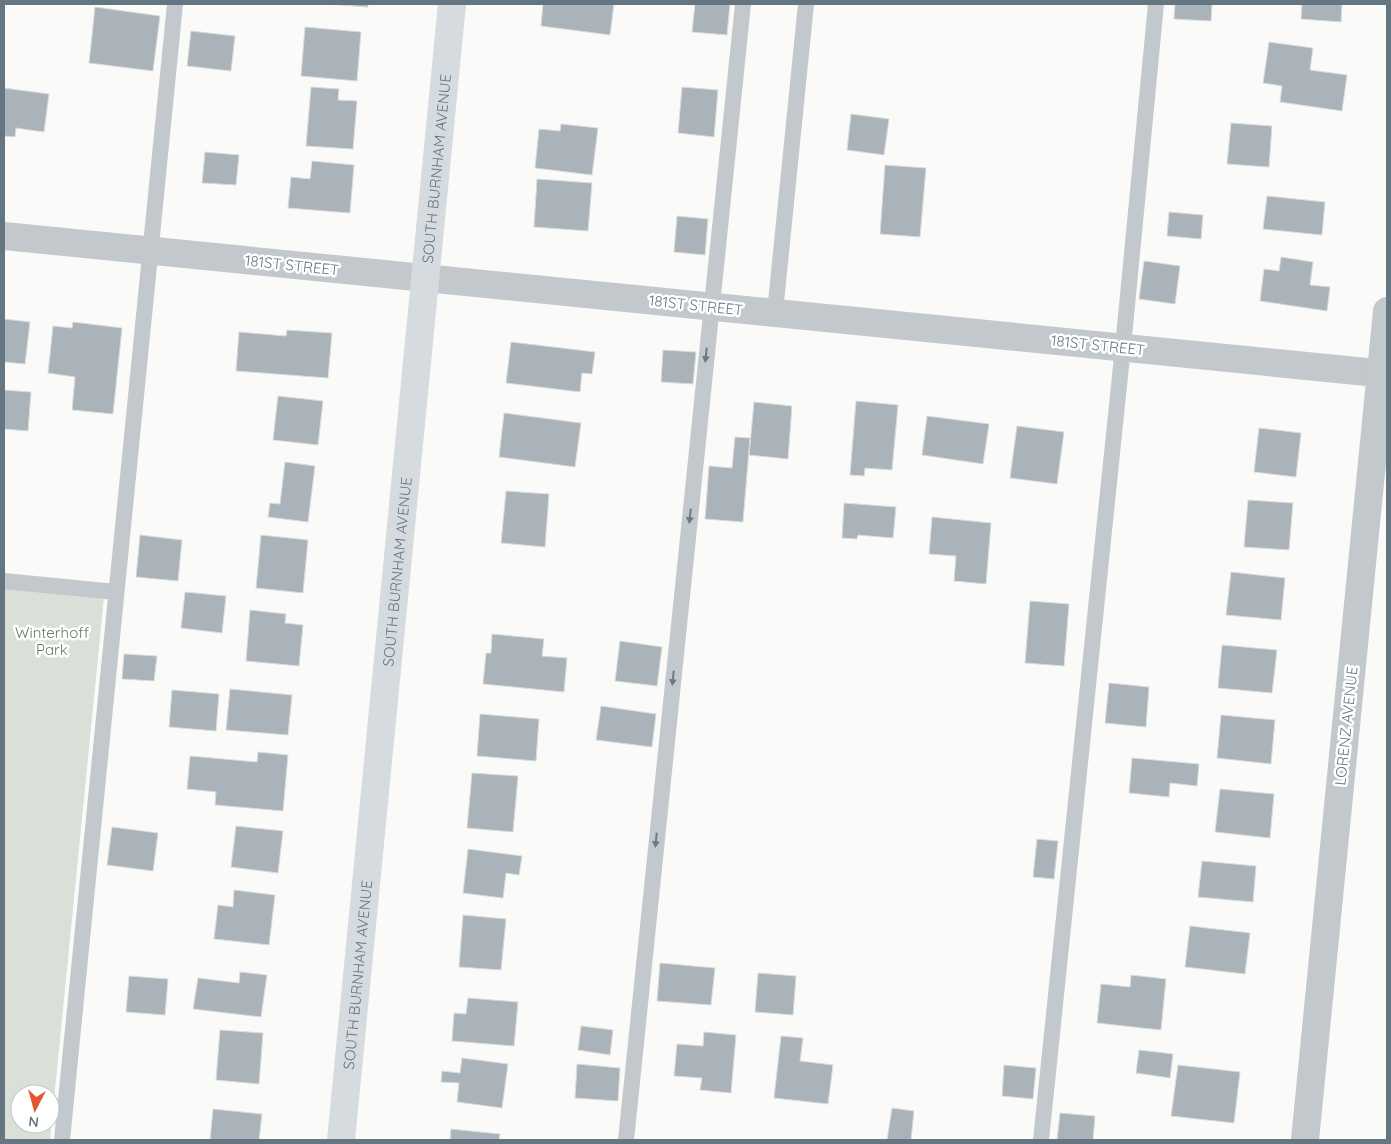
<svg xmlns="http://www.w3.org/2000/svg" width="1391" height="1144" font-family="Quicksand,sans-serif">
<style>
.green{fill:#dadfd7;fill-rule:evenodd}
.building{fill:#aab3b9;stroke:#dcdcda}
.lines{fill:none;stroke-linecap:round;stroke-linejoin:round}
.lane{stroke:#c3c8cc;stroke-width:16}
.street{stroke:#c3c8cc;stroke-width:28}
.secondary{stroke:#d6dbdf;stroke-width:28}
.oneway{fill:#6a7a87}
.labels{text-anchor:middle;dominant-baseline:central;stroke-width:5;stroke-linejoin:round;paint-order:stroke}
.street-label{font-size:15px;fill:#657683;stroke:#fff}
.park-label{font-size:15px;fill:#687a64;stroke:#fff}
</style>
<rect width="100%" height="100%" fill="#fafaf8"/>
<path class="green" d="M 4,587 L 104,597 L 50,1140 L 4,1140 ZM 20,1094 L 50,1094 L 50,1124 L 20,1124 Z"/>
<g class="building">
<path d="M 328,4 L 368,4 L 368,7 Z"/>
<path d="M 543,4 L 614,4 L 610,35 L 541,26 Z"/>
<path d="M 695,4 L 730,4 L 727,35 L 692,32 Z"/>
<path d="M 1175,4 L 1212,4 L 1211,21 L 1174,19 Z"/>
<path d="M 1302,4 L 1342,4 L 1341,22 L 1301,19 Z"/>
<path d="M 95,7 L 160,16 L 153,71 L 89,63 Z"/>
<path d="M 305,27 L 361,32 L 357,81 L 301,76 Z"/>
<path d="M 191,31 L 235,36 L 231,71 L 187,66 Z"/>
<path d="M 1269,42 L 1313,48 L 1310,70 L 1347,75 L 1342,111 L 1280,102 L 1282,86 L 1263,83 Z"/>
<path d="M 311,87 L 339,89 L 338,100 L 357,101 L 353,149 L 306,146 Z"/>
<path d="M 682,87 L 718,90 L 714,137 L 678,133 Z"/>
<path d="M 4,88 L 49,94 L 44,132 L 16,128 L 15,137 L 4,136 Z"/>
<path d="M 851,114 L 889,119 L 884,155 L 847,150 Z"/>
<path d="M 1231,123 L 1272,126 L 1269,167 L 1227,164 Z"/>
<path d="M 561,124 L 598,128 L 592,175 L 535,168 L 539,129 L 560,131 Z"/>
<path d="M 205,152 L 239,155 L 236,185 L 202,183 Z"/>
<path d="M 312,161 L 354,165 L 350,213 L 288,208 L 291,177 L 310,179 Z"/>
<path d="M 885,165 L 926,168 L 920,237 L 880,234 Z"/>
<path d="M 537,179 L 592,183 L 588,231 L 534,227 Z"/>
<path d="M 1267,196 L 1325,202 L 1322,235 L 1263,229 Z"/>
<path d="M 1169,212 L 1203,215 L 1201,239 L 1167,236 Z"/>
<path d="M 677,216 L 708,219 L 705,255 L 674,252 Z"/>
<path d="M 1281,257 L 1313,262 L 1310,285 L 1330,287 L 1327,311 L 1260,301 L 1264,269 L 1279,271 Z"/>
<path d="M 1144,261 L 1180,266 L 1175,304 L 1139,299 Z"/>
<path d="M 4,319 L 30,322 L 25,364 L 4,362 Z"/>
<path d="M 73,322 L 122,328 L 113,414 L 72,410 L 75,377 L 48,373 L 53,326 L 72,328 Z"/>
<path d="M 287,330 L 332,333 L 328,378 L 236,371 L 239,332 L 286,336 Z"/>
<path d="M 511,342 L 595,352 L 592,374 L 582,373 L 580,392 L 506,383 Z"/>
<path d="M 663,350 L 696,352 L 693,384 L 661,382 Z"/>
<path d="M 4,390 L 31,392 L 28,431 L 4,429 Z"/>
<path d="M 278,396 L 323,401 L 318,445 L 273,440 Z"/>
<path d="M 856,401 L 898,405 L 892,470 L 865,468 L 864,476 L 850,475 Z"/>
<path d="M 754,402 L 792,406 L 788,459 L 749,455 Z"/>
<path d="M 504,413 L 581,423 L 575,467 L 499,457 Z"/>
<path d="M 927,416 L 989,424 L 983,464 L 922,455 Z"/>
<path d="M 1017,426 L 1064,432 L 1057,484 L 1010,478 Z"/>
<path d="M 1259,428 L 1301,433 L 1296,477 L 1254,472 Z"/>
<path d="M 735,437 L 750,438 L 743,522 L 705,519 L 709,466 L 732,468 Z"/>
<path d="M 285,462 L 315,466 L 308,522 L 268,517 L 270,503 L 280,504 Z"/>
<path d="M 506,491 L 549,494 L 545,547 L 501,543 Z"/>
<path d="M 1248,500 L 1293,503 L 1289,550 L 1244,547 Z"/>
<path d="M 844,503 L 896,507 L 893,538 L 858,535 L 857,539 L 842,538 Z"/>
<path d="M 932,517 L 991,523 L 986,584 L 954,581 L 956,556 L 929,554 Z"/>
<path d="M 140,535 L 182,540 L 178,581 L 136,577 Z"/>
<path d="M 261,535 L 308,540 L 303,593 L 256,588 Z"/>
<path d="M 1231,572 L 1285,578 L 1281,620 L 1226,615 Z"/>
<path d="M 185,592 L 226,596 L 222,633 L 181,628 Z"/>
<path d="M 1030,601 L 1069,604 L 1064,666 L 1025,663 Z"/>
<path d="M 250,610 L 286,614 L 285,623 L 303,625 L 299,666 L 246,661 Z"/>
<path d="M 492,634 L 544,639 L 542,656 L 567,658 L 564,692 L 483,684 L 486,653 L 491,653 Z"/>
<path d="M 620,641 L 662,647 L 657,686 L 615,681 Z"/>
<path d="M 1222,645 L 1277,650 L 1272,693 L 1218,688 Z"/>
<path d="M 124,654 L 157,656 L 154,681 L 122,679 Z"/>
<path d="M 1109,683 L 1149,687 L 1146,727 L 1105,723 Z"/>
<path d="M 230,689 L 292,695 L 288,735 L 226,730 Z"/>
<path d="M 172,690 L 219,694 L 216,731 L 169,727 Z"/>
<path d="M 601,706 L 656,714 L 652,747 L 596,740 Z"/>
<path d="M 480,714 L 539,719 L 536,761 L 477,756 Z"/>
<path d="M 1221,715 L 1275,720 L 1271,764 L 1217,758 Z"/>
<path d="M 258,752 L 288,755 L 283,811 L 215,805 L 216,792 L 187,789 L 190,756 L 257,762 Z"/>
<path d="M 1132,758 L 1199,764 L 1197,786 L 1170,783 L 1169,797 L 1129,793 Z"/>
<path d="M 472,773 L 518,776 L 513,832 L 467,828 Z"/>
<path d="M 1220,789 L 1274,794 L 1270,838 L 1215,832 Z"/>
<path d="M 236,826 L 283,831 L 278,873 L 231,867 Z"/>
<path d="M 112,827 L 158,833 L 153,871 L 107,865 Z"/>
<path d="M 1037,839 L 1058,841 L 1054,879 L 1033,877 Z"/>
<path d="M 468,849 L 522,856 L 519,875 L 506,873 L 503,898 L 463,893 Z"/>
<path d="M 1202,861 L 1256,866 L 1253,902 L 1198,897 Z"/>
<path d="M 234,890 L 275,895 L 269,945 L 214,939 L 218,905 L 233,907 Z"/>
<path d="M 463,915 L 506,919 L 501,970 L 459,967 Z"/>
<path d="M 1190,926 L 1250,933 L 1245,974 L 1185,967 Z"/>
<path d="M 660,963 L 715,968 L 711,1005 L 657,1001 Z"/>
<path d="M 240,972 L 267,975 L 261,1017 L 193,1009 L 198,978 L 239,983 Z"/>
<path d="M 758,973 L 796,976 L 793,1015 L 755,1012 Z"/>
<path d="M 1131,975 L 1166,979 L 1161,1030 L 1097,1023 L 1101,984 L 1130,987 Z"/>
<path d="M 129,976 L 168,979 L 165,1015 L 126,1012 Z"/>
<path d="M 468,998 L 518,1002 L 514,1046 L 452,1041 L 454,1013 L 466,1014 Z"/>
<path d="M 581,1026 L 613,1030 L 610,1055 L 578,1050 Z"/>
<path d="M 220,1030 L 263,1033 L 259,1084 L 216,1080 Z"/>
<path d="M 704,1032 L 736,1035 L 731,1093 L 700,1090 L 702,1078 L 674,1076 L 677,1044 L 703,1046 Z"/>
<path d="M 781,1036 L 803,1038 L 800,1061 L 833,1065 L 828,1104 L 774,1098 Z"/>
<path d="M 1139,1050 L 1173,1054 L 1170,1078 L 1136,1073 Z"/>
<path d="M 462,1058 L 508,1064 L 502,1108 L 457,1102 L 459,1083 L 441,1082 L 442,1071 L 460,1073 Z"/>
<path d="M 577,1064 L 620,1068 L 618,1101 L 575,1098 Z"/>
<path d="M 1004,1065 L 1036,1068 L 1033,1099 L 1002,1096 Z"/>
<path d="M 1178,1065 L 1240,1072 L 1234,1123 L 1171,1116 Z"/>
<path d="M 892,1108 L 914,1111 L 911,1140 L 887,1140 Z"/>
<path d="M 213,1109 L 262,1114 L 259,1140 L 210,1140 Z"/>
<path d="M 1060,1113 L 1095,1116 L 1093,1140 L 1057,1140 Z"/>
<path d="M 451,1129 L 500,1134 L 499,1140 L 450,1140 Z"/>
</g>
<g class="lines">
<g class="lane">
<path d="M 775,312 L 806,4"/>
<path d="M 4,581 L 116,592"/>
<path d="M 62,1140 L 175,4"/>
<path d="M 626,1140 L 743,4"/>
<path d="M 1041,1140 L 1123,347 L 1156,4"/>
</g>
<g class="street">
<path d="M 4,236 L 1387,374"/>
<path d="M 1305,1140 L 1387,311"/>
</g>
<path class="secondary" id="s1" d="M 341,1140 L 452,4"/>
</g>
<defs><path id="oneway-solid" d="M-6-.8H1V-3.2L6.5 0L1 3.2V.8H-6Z" transform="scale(1.25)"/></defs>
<g class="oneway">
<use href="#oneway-solid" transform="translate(706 355) rotate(96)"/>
<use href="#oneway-solid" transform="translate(690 516) rotate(96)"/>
<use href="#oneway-solid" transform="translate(673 678) rotate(96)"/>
<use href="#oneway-solid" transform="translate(656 840) rotate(96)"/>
</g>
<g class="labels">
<g class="street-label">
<text stroke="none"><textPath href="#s1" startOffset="976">SOUTH BURNHAM AVENUE</textPath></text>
<text transform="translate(292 265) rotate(6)">181ST STREET</text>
<text transform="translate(696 305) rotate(6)">181ST STREET</text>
<text transform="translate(1098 345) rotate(6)">181ST STREET</text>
<text stroke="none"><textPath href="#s1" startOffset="571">SOUTH BURNHAM AVENUE</textPath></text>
<text transform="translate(1346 726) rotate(-84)">LORENZ AVENUE</text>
<text stroke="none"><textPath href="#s1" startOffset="166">SOUTH BURNHAM AVENUE</textPath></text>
</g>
<g class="park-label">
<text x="52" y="632">Winterhoff<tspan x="52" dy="17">Park</tspan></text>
</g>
</g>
<rect width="1391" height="1144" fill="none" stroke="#657683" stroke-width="10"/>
<g transform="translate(35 1109) rotate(186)"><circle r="24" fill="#ffffff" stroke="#c1c8cd"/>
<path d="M0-4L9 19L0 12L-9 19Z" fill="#e4572e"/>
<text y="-8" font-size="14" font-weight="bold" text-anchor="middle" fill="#657683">N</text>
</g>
</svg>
